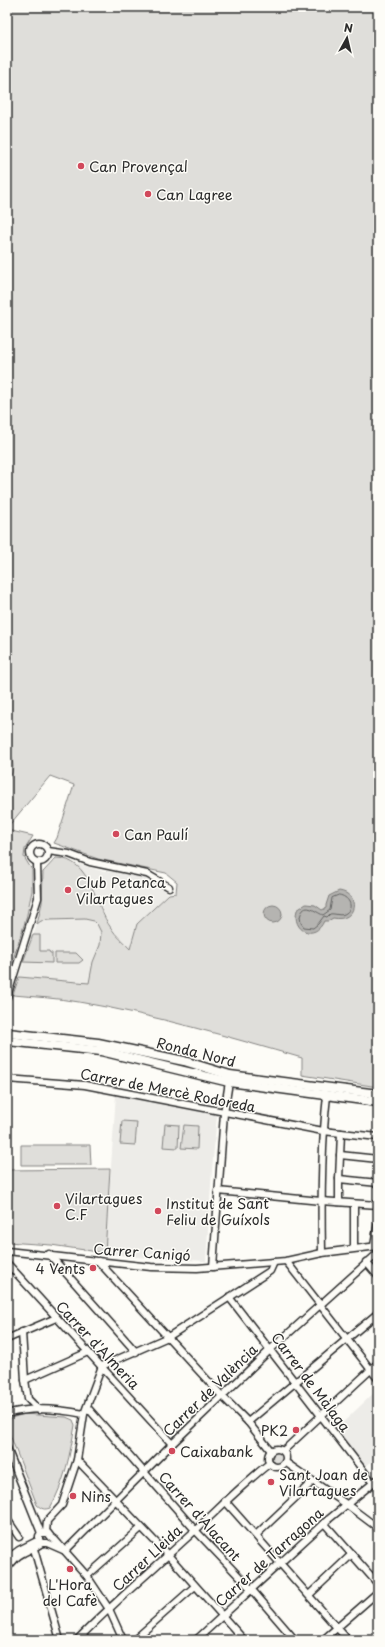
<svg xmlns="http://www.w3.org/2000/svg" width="385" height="1647" font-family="'Playpen Sans',sans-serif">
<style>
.built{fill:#edece8}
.green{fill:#dfdeda;stroke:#858482}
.water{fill:#b5b4b1;stroke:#7e7d7b}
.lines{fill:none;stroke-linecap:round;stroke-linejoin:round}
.shore{stroke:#626261;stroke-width:1}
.minor-casing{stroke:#2b2b2b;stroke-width:9}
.tertiary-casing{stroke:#2b2b2b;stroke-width:11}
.minor{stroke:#fdfcf7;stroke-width:6}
.tertiary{stroke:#fdfcf7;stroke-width:8}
.poi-dot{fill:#d1495b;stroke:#fdfcf7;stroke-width:1.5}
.labels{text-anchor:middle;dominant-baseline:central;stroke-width:3;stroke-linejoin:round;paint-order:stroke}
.poi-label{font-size:14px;fill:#2b2b2b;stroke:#fdfcf7;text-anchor:start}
.street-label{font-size:14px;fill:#2b2b2b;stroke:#fdfcf7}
</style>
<rect width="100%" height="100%" fill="#fdfcf7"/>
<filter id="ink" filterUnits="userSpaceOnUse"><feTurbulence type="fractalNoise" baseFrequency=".025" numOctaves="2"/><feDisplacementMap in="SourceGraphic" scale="8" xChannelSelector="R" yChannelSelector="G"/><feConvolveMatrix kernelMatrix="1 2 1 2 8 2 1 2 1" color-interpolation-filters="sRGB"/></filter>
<g filter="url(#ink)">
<g class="built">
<path d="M 69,861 L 98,870 L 137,875 L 149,878 L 169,894 L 137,924 L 130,949 L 111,928 L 98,900 Z"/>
<path d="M 85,919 L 94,921 L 98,924 L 101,932 L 100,945 L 93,962 L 89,983 L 19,977 L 37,924 L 41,921 L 49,920 Z"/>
<path d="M 116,1094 L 217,1115 L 212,1170 L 206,1261 L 134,1257 L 105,1253 Z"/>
<path d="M 377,1390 L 378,1455 L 364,1468 L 335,1430 Z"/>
</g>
<g class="green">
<path d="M 7,7 L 378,7 L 378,1087 L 302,1075 L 302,1058 C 229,1037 155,1015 79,1002 C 57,998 35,997 13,995 L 19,977 L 89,983 L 93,962 L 100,945 L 101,932 L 97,924 L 94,921 L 85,919 L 49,920 L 41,921 L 37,924 L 42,903 L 43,872 L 56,858 C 91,858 95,906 111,928 C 116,936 124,942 130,949 L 137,924 L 169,894 L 176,893 L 177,882 L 166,873 L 98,859 L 54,843 L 57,838 L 74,785 L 50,776 L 7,828 L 7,782 L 12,773 L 13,766 L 12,758 L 7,741 Z"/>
<path d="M 7,830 L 33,836 L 25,849 L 24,857 L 32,870 L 32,891 L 26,919 L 7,978 Z"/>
<path d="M 33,935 L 40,935 L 40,951 L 49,951 L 50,953 L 52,953 L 52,963 L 23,962 Z"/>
<path d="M 55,953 L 76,953 L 83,960 L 79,963 L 55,963 Z"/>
<path d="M 122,1121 L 137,1122 L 135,1145 L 120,1144 Z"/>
<path d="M 165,1124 L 179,1125 L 178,1148 L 163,1147 Z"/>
<path d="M 184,1125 L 198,1126 L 197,1149 L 181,1148 Z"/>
<path d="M 21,1145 L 90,1145 L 91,1165 L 21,1165 Z"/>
<path d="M 110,1169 L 105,1253 L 51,1245 L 7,1242 L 7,1170 Z"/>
<path d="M 24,1414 L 66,1417 L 73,1420 L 75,1425 C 70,1454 65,1482 50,1508 C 44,1510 42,1509 37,1505 L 7,1427 L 11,1418 Z"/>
<circle cx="278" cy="1458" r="5.5"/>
</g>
<g class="water">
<path d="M 339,891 C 361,894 357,923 333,918 L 328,921 L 324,921 C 315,942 291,931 297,910 L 306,904 L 315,905 L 322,910 L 326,908 L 326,905 L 329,896 Z"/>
<circle cx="273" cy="914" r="9"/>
</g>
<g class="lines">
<path class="shore" d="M 339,895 C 348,896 355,907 346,913 C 341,917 335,913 330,914 L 327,917 L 324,916 L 318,924 L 313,928 L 304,927 L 301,923 L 300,917 C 304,900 315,912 323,915 L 330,910 L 332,898 Z"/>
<defs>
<g id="minor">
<circle cx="39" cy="853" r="9"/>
<path d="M 48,851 L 69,854 L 90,862 L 147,874 L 169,887"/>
<path d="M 7,997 L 38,898 L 37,863"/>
<path d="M 7,1079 L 85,1085 L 323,1131 L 378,1137"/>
<path d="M 340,1155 L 378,1159"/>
<path d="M 339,1179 L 378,1183"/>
<path d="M 218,1191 L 321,1201 L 378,1205"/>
<path d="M 339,1202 L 339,1179 L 341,1133"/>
<path d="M 374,1246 L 378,1222"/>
<path d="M 354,1248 L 354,1204"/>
<path d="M 7,1251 L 151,1267 L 197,1268 L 286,1261 L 322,1253 L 378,1246"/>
<path d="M 322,1253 C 321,1201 321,1148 327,1096"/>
<path d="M 49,1254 L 136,1352"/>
<path d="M 98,1261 L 222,1396 L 248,1422 L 271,1451"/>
<path d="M 286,1261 L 378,1379"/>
<path d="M 366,1262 L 378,1276"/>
<path d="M 7,1263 L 172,1444"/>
<path d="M 213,1267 L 224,1113 L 229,1082"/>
<path d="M 229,1297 L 373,1483"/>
<path d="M 22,1332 L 25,1380 L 28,1399 L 39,1410"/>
<path d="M 7,1339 L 56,1318"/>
<path d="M 25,1380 L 88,1352"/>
<path d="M 87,1407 L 195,1530 L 252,1590 L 295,1640"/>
<path d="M 7,1414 C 32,1406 59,1409 84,1414"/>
<path d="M 248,1422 L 378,1313"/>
<path d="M 7,1448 L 41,1533"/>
<circle cx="277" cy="1458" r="9"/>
<path d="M 283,1451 L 378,1363"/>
<path d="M 77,1460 L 168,1555 L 244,1640"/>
<path d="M 285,1462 L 346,1504 L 378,1528"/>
<path d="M 225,1501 L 348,1640"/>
<path d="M 7,1519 L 19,1537"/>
<path d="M 324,1523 L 378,1584"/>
<path d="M 46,1532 L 47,1521 L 62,1505 L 77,1460 L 84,1414 L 102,1366 L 168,1337 L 270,1271 L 274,1262"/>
<path d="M 256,1535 L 313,1481"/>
<path d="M 39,1540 L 39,1536 L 41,1533 L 48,1533 L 51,1537 L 55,1540 L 87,1576 L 109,1609 L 123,1640"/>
<path d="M 39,1541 L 42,1543 L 47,1543 L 63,1550"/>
<path d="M 34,1549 L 60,1640"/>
<path d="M 65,1551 L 172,1444 L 271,1349 L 378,1253"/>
<path d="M 7,1559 L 19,1550 L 39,1540"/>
<path d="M 7,1568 C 10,1565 13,1561 16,1558 C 23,1551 33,1550 42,1543"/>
<path d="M 87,1576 L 141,1528"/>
<path d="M 309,1595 L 352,1554"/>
<path d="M 77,1640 C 112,1604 151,1571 189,1536 C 216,1512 241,1485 270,1463"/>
<path d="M 134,1640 L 195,1586"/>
<path d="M 196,1640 L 324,1523 L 378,1479"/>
<path d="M 323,1640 L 378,1592"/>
</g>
<g id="tertiary">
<path d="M 8,1033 L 98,1043 L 184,1061 L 230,1075 L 378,1094"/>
<path d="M 8,1041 L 101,1051 L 229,1082 L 378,1102"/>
</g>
</defs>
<use href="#minor" class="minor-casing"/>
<use href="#tertiary" class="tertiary-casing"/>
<use href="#minor" class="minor"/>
<use href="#tertiary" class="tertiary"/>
</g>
</g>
<g class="poi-dot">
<circle cx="81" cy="166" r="4"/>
<circle cx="148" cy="194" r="4"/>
<circle cx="116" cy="834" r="4"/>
<circle cx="68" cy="890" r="4"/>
<circle cx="57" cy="1206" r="4"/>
<circle cx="158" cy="1211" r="4"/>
<circle cx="93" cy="1268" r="4"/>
<circle cx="296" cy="1430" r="4"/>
<circle cx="172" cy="1451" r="4"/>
<circle cx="271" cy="1482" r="4"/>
<circle cx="73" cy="1496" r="4"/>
<circle cx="70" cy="1569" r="4"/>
</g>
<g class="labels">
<g class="poi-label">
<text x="89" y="166">Can Provençal</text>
<text x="156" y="194">Can Lagree</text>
<text x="124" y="834">Can Paulí</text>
<text x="76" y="882">Club Petanca<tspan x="76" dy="16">Vilartagues</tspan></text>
<text x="65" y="1198">Vilartagues<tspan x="65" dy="16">C.F</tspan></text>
<text x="166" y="1203">Institut de Sant<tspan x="166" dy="16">Feliu de Guíxols</tspan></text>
<text x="85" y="1268" text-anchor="end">4 Vents</text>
<text x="288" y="1430" text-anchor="end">PK2</text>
<text x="180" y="1451">Caixabank</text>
<text x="279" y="1474">Sant Joan de<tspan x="279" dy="16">Vilartagues</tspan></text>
<text x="81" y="1496">Nins</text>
<text x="70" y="1584" text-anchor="middle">L'Hora<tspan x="70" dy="16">del Cafè</tspan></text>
</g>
<g class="street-label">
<text transform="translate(196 1052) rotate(14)">Ronda Nord</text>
<text transform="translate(168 1090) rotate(11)">Carrer de Mercè Rodoreda</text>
<text transform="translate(142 1252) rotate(4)">Carrer Canigó</text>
<text transform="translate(98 1345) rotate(47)">Carrer d'Almeria</text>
<text transform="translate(311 1382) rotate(53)">Carrer de Màlaga</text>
<text transform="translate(210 1390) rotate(-44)">Carrer de València</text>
<text transform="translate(200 1516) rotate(48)">Carrer d'Alacant</text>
<text transform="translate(269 1557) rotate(-42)">Carrer de Tarragona</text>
<text transform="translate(147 1558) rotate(-43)">Carrer Lleida</text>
</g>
</g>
<rect width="385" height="1647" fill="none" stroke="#fdfcf7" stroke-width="24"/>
<rect x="12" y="12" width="361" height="1623" fill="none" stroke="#2b2b2b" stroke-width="1.5" filter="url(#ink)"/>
<g transform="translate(347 38) rotate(8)" stroke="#fdfcf7" stroke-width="3" paint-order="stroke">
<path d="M0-3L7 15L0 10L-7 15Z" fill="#2b2b2b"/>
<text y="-6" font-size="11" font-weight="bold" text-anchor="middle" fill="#2b2b2b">N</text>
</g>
</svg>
